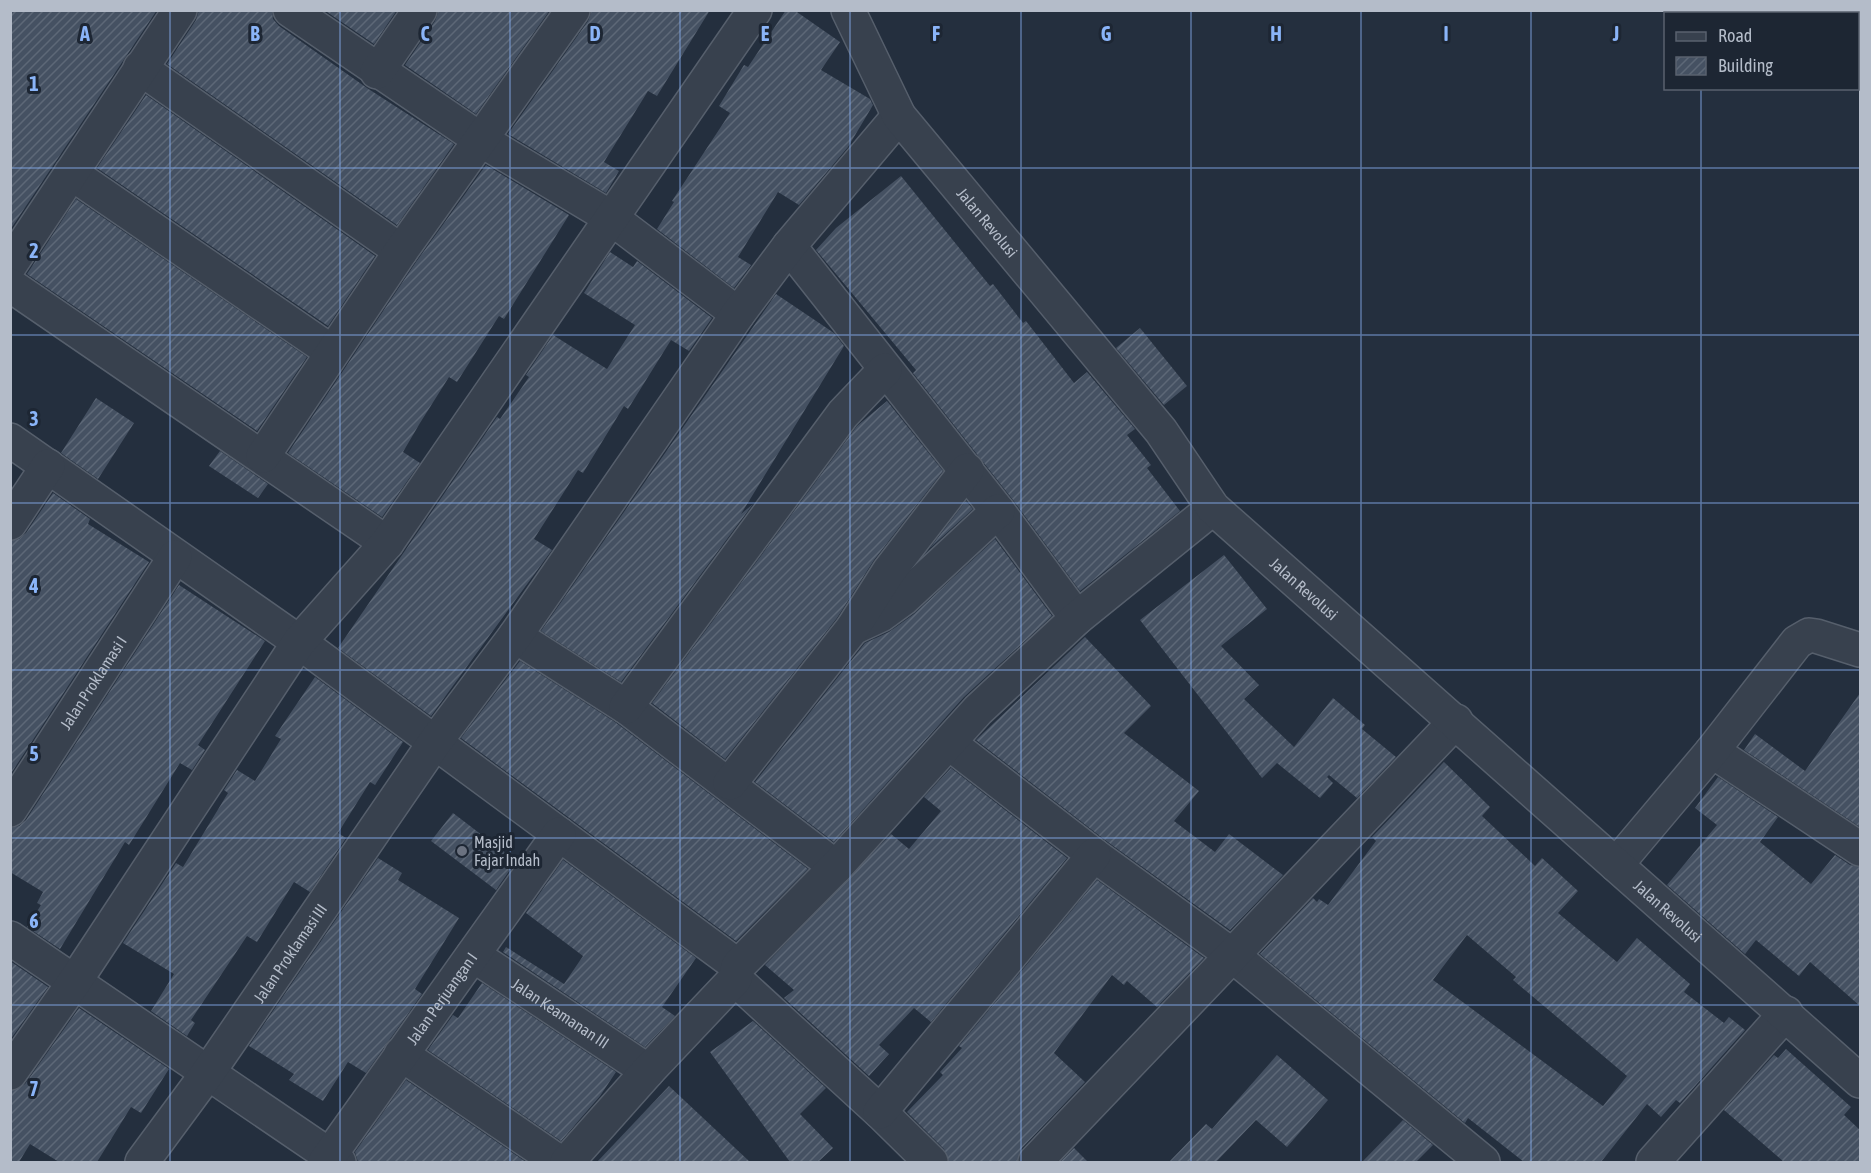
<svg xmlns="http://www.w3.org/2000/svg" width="1871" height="1173" font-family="'Asap Condensed',sans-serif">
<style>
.building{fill:url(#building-hatch);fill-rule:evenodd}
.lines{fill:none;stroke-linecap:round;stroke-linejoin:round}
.minor-casing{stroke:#565f6c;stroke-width:36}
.tertiary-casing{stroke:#565f6c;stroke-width:36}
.minor{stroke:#38414e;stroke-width:33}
.tertiary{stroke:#38414e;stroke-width:33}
.grid{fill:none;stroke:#8ab4f8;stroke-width:1.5;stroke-opacity:0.55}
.worship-dot{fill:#6b7280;stroke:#1d2633;stroke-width:2}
.labels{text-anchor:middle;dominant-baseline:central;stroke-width:6;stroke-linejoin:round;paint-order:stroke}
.street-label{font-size:16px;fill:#b4bcc9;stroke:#1d2633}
.poi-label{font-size:16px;fill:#b4bcc9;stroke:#1d2633;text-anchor:start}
.grid-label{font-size:20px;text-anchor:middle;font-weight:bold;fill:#8ab4f8;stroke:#1d2633;stroke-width:6;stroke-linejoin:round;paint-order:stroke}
</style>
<defs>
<pattern id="building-hatch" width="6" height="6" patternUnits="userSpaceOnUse" patternTransform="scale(1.5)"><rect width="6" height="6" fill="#455162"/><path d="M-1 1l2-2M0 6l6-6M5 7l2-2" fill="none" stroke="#5d6877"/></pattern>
</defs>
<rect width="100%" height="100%" fill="#242f3e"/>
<g class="building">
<path d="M 10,10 L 157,10 L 10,230 Z"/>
<path d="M 199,10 L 272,10 L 273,19 L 279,26 L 367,88 L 454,144 L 397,225 L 167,64 L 196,20 Z"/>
<path d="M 324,10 L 397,10 L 374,44 Z"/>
<path d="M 439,10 L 550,10 L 476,114 L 405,65 L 435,21 Z"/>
<path d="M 592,10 L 710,10 L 657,96 L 648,91 L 604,162 L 619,171 L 606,193 L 508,134 L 588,21 Z"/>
<path d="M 786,10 L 794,10 L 840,42 L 821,70 L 870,99 L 873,105 L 848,147 L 799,205 L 778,192 L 738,257 L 751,265 L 734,288 L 657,229 L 674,202 L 672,201 L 730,113 L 719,106 L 744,65 L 748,67 Z"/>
<path d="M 146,95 L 375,256 L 328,326 L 97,168 Z"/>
<path d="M 486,165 L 569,215 L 504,319 L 499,316 L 457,382 L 449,377 L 420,423 L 403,452 L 420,463 L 382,517 L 288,453 L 416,262 Z"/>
<path d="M 901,176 L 990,286 L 993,284 L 1023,323 L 1026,321 L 1074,383 L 1087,372 L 1135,429 L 1127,435 L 1151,465 L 1147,468 L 1180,511 L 1080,591 L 1013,500 L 913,373 L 916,370 L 816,250 L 836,228 Z"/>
<path d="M 76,199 L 307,357 L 257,431 L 27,274 Z"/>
<path d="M 610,252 L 633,267 L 637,261 L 712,318 L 689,351 L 671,340 L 628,409 L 624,406 L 583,473 L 578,470 L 534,539 L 552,550 L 431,716 L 338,648 L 497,417 L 500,419 L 529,377 L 526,375 L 553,335 L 607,369 L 635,325 L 584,293 Z"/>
<path d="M 776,294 L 834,333 L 844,346 L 741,514 L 753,504 L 621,682 L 541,631 Z"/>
<path d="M 1140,328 L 1187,386 L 1164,405 L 1116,348 Z"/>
<path d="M 96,398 L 134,423 L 98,479 L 61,453 Z"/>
<path d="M 887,401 L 943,471 L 874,560 L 837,618 L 725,759 L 652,703 L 857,426 Z"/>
<path d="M 220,451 L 268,484 L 258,498 L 209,466 Z"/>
<path d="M 53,493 L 90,519 L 88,524 L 149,562 L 10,775 L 10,541 L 19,539 L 26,533 Z"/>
<path d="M 966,501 L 973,509 L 930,548 Z"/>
<path d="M 995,539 L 1052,616 L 964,697 L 834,842 L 755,782 L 865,643 L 889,632 L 914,614 Z"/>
<path d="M 1224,555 L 1267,609 L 1221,646 L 1259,685 L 1244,699 L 1294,747 L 1333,698 L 1365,725 L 1362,729 L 1396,757 L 1357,798 L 1329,775 L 1327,777 L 1333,783 L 1320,798 L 1277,763 L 1262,778 L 1140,620 Z"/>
<path d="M 179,585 L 265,641 L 198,745 L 205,750 L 192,770 L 180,763 L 129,845 L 125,842 L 60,949 L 27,927 L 41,905 L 37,903 L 43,892 L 10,872 L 10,828 L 19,826 L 26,820 Z"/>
<path d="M 1085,637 L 1151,706 L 1124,733 L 1199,791 L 1174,821 L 1215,852 L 1229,834 L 1283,875 L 1230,930 L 1105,840 L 976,740 Z"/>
<path d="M 520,661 L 615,722 L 808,869 L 736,941 L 461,738 Z"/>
<path d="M 315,677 L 403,742 L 375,785 L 370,782 L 338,833 L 346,838 L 310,892 L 294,882 L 257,942 L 247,936 L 191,1020 L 195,1023 L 187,1036 L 151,1011 L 174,974 L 123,943 L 176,863 L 183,867 L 228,793 L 224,790 L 237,770 L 255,781 L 281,739 L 275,736 Z"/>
<path d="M 1860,693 L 1860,827 L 1744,750 L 1755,734 L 1805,771 Z"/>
<path d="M 1444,762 L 1490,807 L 1482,816 L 1535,866 L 1542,858 L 1578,891 L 1558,913 L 1617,962 L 1637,938 L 1690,984 L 1684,992 L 1724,1023 L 1729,1017 L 1745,1030 L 1680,1103 L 1676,1100 L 1661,1117 L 1647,1104 L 1601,1162 L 1524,1162 L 1468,1118 L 1465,1123 L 1260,954 L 1313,898 L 1317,902 L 1319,899 L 1328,905 L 1376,841 L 1372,837 ZM 1467,935 L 1516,977 L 1513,980 L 1627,1076 L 1603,1106 L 1433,980 Z"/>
<path d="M 951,768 L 1067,858 L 931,1022 L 914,1008 L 879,1045 L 889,1054 L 869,1076 L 784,998 L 794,990 L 765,965 L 891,834 L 909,849 L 941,811 L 924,797 Z"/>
<path d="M 1718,777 L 1778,817 L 1760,842 L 1811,884 L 1835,855 L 1850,865 L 1860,867 L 1860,1006 L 1810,962 L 1799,976 L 1756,940 L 1745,954 L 1667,885 L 1717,825 L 1695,808 Z"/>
<path d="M 453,813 L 516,861 L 496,890 L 431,841 Z"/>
<path d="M 378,858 L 402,873 L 398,880 L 459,918 L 415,989 L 422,994 L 366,1073 L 348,1062 L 323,1101 L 289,1080 L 294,1074 L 249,1046 Z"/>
<path d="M 563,860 L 696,958 L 662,1007 L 675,1016 L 645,1047 L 503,952 L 506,947 L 564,984 L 583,956 L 526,913 Z"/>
<path d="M 1097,880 L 1204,958 L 1157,1007 L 1127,981 L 1124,985 L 1112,975 L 1054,1053 L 1085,1082 L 1021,1149 L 1017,1162 L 949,1162 L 944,1149 L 907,1112 L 943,1075 L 940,1072 L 962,1048 L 959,1046 Z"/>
<path d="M 10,961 L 48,987 L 10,1040 Z"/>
<path d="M 482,983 L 616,1072 L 600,1096 L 561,1141 L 428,1050 L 453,1015 L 458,1018 Z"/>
<path d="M 79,1008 L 169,1069 L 141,1113 L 131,1107 L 97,1162 L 59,1162 L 30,1144 L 19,1162 L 10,1162 L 10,1091 L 25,1084 Z"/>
<path d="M 753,1021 L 826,1088 L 800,1114 L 833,1148 L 818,1162 L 790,1162 L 710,1052 Z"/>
<path d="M 1786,1049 L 1851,1107 L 1844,1115 L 1860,1130 L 1860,1162 L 1784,1162 L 1724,1110 L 1774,1055 L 1778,1058 Z"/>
<path d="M 1277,1055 L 1328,1100 L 1287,1147 L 1256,1120 L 1216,1162 L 1169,1162 L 1206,1124 L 1212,1129 Z"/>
<path d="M 406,1080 L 526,1162 L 358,1162 L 355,1152 Z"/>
<path d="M 669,1086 L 750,1162 L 597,1162 Z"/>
<path d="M 1403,1120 L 1433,1145 L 1416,1162 L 1362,1162 Z"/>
<path d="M 1074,1148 L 1088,1162 L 1060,1162 Z"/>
</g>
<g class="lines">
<defs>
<g id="minor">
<path d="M 290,10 L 481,140 L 610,217 L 738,314"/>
<path d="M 140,68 L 401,251"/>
<path d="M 377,72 L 420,10"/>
<path d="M 71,173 L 332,352"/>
<path d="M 789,246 L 998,511 L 1077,618"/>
<path d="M 10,265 L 180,10"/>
<path d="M 10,285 L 387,543"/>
<path d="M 10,440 L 299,642 L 738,966"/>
<path d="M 263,456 L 401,251 L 573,10"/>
<path d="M 10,523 L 48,466"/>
<path d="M 853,628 L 881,615 L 903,599 L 998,511"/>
<path d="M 515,636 L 626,707 L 836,867"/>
<path d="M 626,707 L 843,414 L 885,370"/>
<path d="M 949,743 L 1094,855 L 1232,955 L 1483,1162"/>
<path d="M 1712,751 L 1860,849"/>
<path d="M 730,783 L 852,629 L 889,571 L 967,470"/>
<path id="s1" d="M 10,810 L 175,557"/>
<path d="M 1616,865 L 1712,751 L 1797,642 L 1809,635 L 1816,636 L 1860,650"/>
<path d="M 10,938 L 339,1162"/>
<path id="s2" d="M 473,955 L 648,1071"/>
<path d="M 735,979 L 880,1112 L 931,1162"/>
<path d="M 401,1054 L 559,1162"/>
<path d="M 10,1073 L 75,981 L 299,642 L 387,543 L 755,10"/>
<path d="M 880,1112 L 1094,855"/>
<path id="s3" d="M 142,1162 L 207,1074 L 435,742 L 515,636 L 738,314 L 789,246 L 899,116"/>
<path id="s4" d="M 325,1162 L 559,834"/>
<path d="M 567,1162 L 648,1071 L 735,979 L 738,966 L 836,867 L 978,710 L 1077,618 L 1213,508"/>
<path d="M 1035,1162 L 1456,721"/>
<path d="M 1653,1162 L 1786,1013"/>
</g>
<g id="tertiary">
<path id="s5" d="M 848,10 L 899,116 L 1161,431 L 1213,508 L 1860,1081"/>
</g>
</defs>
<use href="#minor" class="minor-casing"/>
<use href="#tertiary" class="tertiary-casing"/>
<use href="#minor" class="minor"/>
<use href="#tertiary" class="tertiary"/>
</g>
<path class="grid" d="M 170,10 L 170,1162M 340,10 L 340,1162M 510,10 L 510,1162M 680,10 L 680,1162M 850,10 L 850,1162M 1021,10 L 1021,1162M 1191,10 L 1191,1162M 1361,10 L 1361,1162M 1531,10 L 1531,1162M 1701,10 L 1701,14M 1701,88 L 1701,1162M 10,168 L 1860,168M 10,335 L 1860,335M 10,503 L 1860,503M 10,670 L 1860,670M 10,838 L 1860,838M 10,1005 L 1860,1005"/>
<circle class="worship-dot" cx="462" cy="851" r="6"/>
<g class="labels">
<g class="street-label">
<text stroke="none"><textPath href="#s5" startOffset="256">Jalan Revolusi</textPath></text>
<text stroke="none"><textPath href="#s5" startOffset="742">Jalan Revolusi</textPath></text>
<text stroke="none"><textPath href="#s1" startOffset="152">Jalan Proklamasi I</textPath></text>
<text stroke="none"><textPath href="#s5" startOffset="1228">Jalan Revolusi</textPath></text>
<text stroke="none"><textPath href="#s3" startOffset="256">Jalan Proklamasi III</textPath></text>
<text stroke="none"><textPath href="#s4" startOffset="201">Jalan Perjuangan I</textPath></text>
<text stroke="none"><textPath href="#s2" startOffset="105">Jalan Keamanan III</textPath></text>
</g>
<g class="poi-label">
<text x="474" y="842">Masjid<tspan x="474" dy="18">Fajar Indah</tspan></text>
</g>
</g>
<g class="grid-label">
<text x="85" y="41">A</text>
<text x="255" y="41">B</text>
<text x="425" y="41">C</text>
<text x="595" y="41">D</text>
<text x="765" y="41">E</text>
<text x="936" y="41">F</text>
<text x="1106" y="41">G</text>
<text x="1276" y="41">H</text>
<text x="1446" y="41">I</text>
<text x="1616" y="41">J</text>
<text x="34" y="91">1</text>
<text x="34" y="258">2</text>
<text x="34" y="426">3</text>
<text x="34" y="593">4</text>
<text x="34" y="761">5</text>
<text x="34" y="928">6</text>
<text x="34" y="1096">7</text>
</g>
<rect width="1871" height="1173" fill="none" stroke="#b4bcc9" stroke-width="24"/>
<rect x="1664" y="12" width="195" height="78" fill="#1d2633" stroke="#59626f" stroke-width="1.5"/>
<rect x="1676" y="32" width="30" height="9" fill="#38414e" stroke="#59626f" stroke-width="1.5"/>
<text x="1718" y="42" font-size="18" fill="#b4bcc9">Road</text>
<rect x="1676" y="57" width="30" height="18" fill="url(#building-hatch)" stroke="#59626f" stroke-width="1.5"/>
<text x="1718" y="72" font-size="18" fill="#b4bcc9">Building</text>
</svg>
